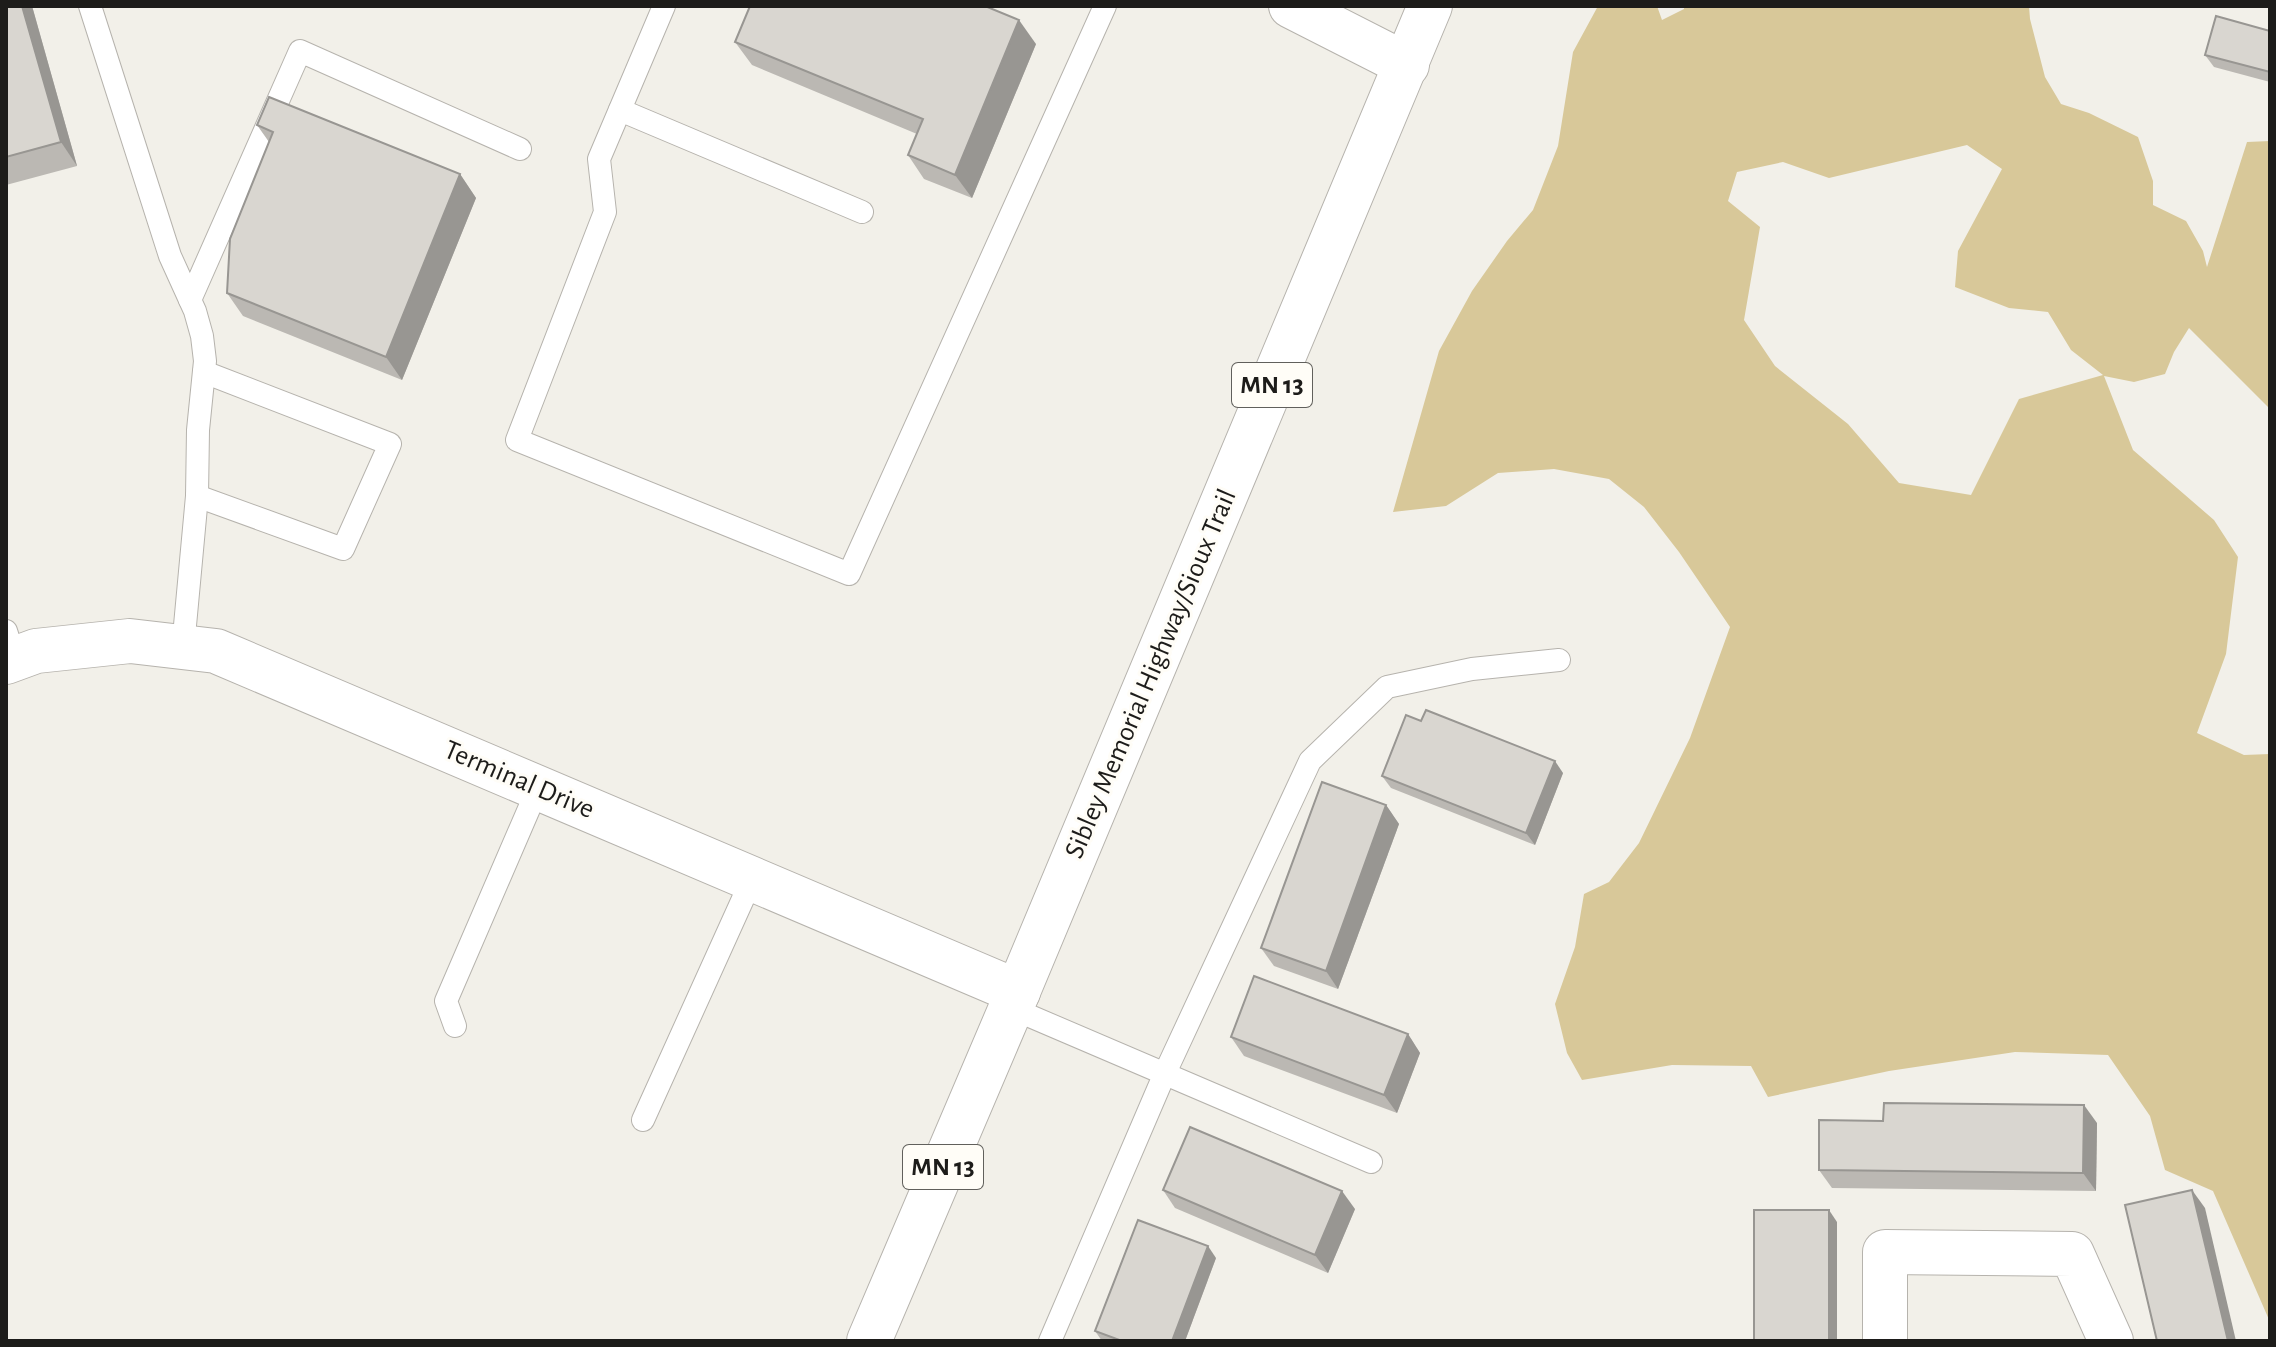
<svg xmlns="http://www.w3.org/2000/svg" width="2276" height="1347" font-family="'Alegreya Sans',sans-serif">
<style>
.green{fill:#d8c899;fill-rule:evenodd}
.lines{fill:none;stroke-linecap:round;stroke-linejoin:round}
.service-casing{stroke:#b6b3ad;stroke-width:24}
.minor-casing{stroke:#b6b3ad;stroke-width:46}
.tertiary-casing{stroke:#b6b3ad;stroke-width:46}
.trunk-casing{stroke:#b6b3ad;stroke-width:46}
.service{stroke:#fff;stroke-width:22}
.minor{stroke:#fff;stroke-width:44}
.tertiary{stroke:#fff;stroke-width:44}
.trunk{stroke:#fff;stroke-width:44}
.wall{fill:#bbb8b3}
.shaded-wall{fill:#989692}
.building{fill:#d9d6d0;stroke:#989692;stroke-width:2}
.labels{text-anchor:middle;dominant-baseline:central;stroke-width:6;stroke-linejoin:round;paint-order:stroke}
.shield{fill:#fffdf7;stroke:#61605c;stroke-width:2}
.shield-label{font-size:26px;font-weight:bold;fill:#1d1c1a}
.street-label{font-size:28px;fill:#1d1c1a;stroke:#fffdf7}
</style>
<rect width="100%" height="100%" fill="#f2f0e9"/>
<path class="green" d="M 1598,6 L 1657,6 L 1662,20 L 1684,9 L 1684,6 L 2029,6 L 2030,19 L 2045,77 L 2061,104 L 2089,113 L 2138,137 L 2153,181 L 2153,205 L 2186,221 L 2203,251 L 2207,267 L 2247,142 L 2270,141 L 2270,409 L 2189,328 L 2174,352 L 2165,374 L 2134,382 L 2104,376 L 2133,450 L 2214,520 L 2238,557 L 2226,654 L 2197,733 L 2244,755 L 2270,754 L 2270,1322 L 2213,1191 L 2165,1170 L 2150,1116 L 2108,1055 L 2015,1052 L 1889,1071 L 1768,1097 L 1751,1066 L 1672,1065 L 1582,1080 L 1567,1053 L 1555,1004 L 1575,947 L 1584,894 L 1609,882 L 1639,843 L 1690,738 L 1730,627 L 1679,552 L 1644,507 L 1609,479 L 1554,469 L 1498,473 L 1446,506 L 1393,512 L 1439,351 L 1472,291 L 1507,241 L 1533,210 L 1558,146 L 1573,52 ZM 1967,145 L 2002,169 L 1958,251 L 1955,287 L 2009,308 L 2048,312 L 2071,350 L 2103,375 L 2019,399 L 1971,495 L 1899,483 L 1848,424 L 1775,366 L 1744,320 L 1760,227 L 1728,201 L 1737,172 L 1783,162 L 1829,178 Z"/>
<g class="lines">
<defs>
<g id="service">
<path d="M 90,6 L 170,256 L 195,311 L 202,336 L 205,361 L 198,430 L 197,496 L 183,647"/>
<path d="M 664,6 L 599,159 L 605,212 L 517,440 L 849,574 L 1105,6"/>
<path d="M 620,110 L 862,212"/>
<path d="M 190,300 L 300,51 L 520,149"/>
<path d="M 197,496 L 343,549 L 390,444 L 204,372"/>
<path d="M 6,631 L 15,659"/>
<path d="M 1011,1008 L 1371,1162"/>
<path d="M 455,1026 L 446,1001 L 538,788"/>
<path d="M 643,1120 L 752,879"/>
<path d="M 1050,1341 L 1165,1073 L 1310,761 L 1387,687 L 1472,669 L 1559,660"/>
</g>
<path id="minor" d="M 1885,1341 L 1885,1252 L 2072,1254 L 2111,1341"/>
<g id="tertiary">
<path d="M 1291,6 L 1407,65"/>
<path d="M 6,662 L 36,651 L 130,641 L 216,651 L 1018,992"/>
</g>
<path id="trunk" d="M 869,1341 L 1011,1008 L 1430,6"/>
</defs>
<use href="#service" class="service-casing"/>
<use href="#minor" class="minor-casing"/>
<use href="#tertiary" class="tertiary-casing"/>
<use href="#trunk" class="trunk-casing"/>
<use href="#service" class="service"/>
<use href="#minor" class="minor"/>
<use href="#tertiary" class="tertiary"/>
<use href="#trunk" class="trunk"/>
</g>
<g class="wall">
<path d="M 6,6 L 32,6 L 77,166 L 6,185 Z"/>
<path d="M 2270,31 L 2270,82 L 2214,67 L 2205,55 Z"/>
<path d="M 735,42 L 1036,44 L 972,198 L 924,179 L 908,155 L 917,134 L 752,65 Z"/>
<path d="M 257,125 L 460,174 L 476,198 L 402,380 L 243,316 L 227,293 L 269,142 Z"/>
<path d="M 1421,721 L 1563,773 L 1535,845 L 1391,788 L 1382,776 Z"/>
<path d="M 1386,805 L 1399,824 L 1338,989 L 1274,966 L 1261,948 Z"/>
<path d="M 1408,1034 L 1420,1053 L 1397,1113 L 1244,1056 L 1231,1037 Z"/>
<path d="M 2097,1123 L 2096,1191 L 1832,1188 L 1819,1170 Z"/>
<path d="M 1163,1190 L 1355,1209 L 1328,1273 L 1175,1208 Z"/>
<path d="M 1216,1258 L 1185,1341 L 1102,1341 L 1095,1331 Z"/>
</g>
<g class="shaded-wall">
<path d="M 22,6 L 32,6 L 77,166 L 61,142 Z"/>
<path d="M 1019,20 L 1036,44 L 972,198 L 955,175 Z"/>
<path d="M 460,174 L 476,198 L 402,380 L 386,357 Z"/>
<path d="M 1555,761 L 1563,773 L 1535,845 L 1526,833 Z"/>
<path d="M 1386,805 L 1399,824 L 1338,989 L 1326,971 Z"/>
<path d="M 1408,1034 L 1420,1053 L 1397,1113 L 1384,1095 Z"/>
<path d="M 2084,1105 L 2097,1123 L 2096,1191 L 2083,1173 Z"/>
<path d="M 2192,1190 L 2205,1208 L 2236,1341 L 2228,1341 Z"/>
<path d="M 1342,1191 L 1355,1209 L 1328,1273 L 1315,1255 Z"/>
<path d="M 1829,1210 L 1837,1222 L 1837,1341 L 1829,1341 Z"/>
<path d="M 1208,1246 L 1216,1258 L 1185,1341 L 1172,1341 Z"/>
</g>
<g class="building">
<path d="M 6,6 L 22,6 L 61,142 L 6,157 Z"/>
<path d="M 750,6 L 985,6 L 1019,20 L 955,175 L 908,155 L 923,119 L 735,42 Z"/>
<path d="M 2216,16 L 2270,31 L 2270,72 L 2205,55 Z"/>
<path d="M 269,97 L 460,174 L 386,357 L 227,293 L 230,239 L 273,132 L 257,125 Z"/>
<path d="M 1426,710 L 1555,761 L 1526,833 L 1382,776 L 1406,715 L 1421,721 Z"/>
<path d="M 1322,782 L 1386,805 L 1326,971 L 1261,948 Z"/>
<path d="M 1254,976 L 1408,1034 L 1384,1095 L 1231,1037 Z"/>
<path d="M 1884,1103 L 2084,1105 L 2083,1173 L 1819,1170 L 1819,1120 L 1883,1121 Z"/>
<path d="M 1190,1127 L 1342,1191 L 1315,1255 L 1163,1190 Z"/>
<path d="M 2192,1190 L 2228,1341 L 2157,1341 L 2125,1205 Z"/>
<rect x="1754" y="1210" width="75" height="131"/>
<path d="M 1138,1220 L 1208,1246 L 1172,1341 L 1122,1341 L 1095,1331 Z"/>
</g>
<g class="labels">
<g class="shield">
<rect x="1232" y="363" width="80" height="44" rx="6"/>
<rect x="903" y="1145" width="80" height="44" rx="6"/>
</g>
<g class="shield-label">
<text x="1272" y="385">MN 13</text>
<text x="943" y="1167">MN 13</text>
</g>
<g class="street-label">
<text transform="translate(1151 674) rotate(-67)">Sibley Memorial Highway/Sioux Trail</text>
<text transform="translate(519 780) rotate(23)">Terminal Drive</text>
</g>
</g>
<rect width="2276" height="1347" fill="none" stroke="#1d1c1a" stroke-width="16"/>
</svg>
